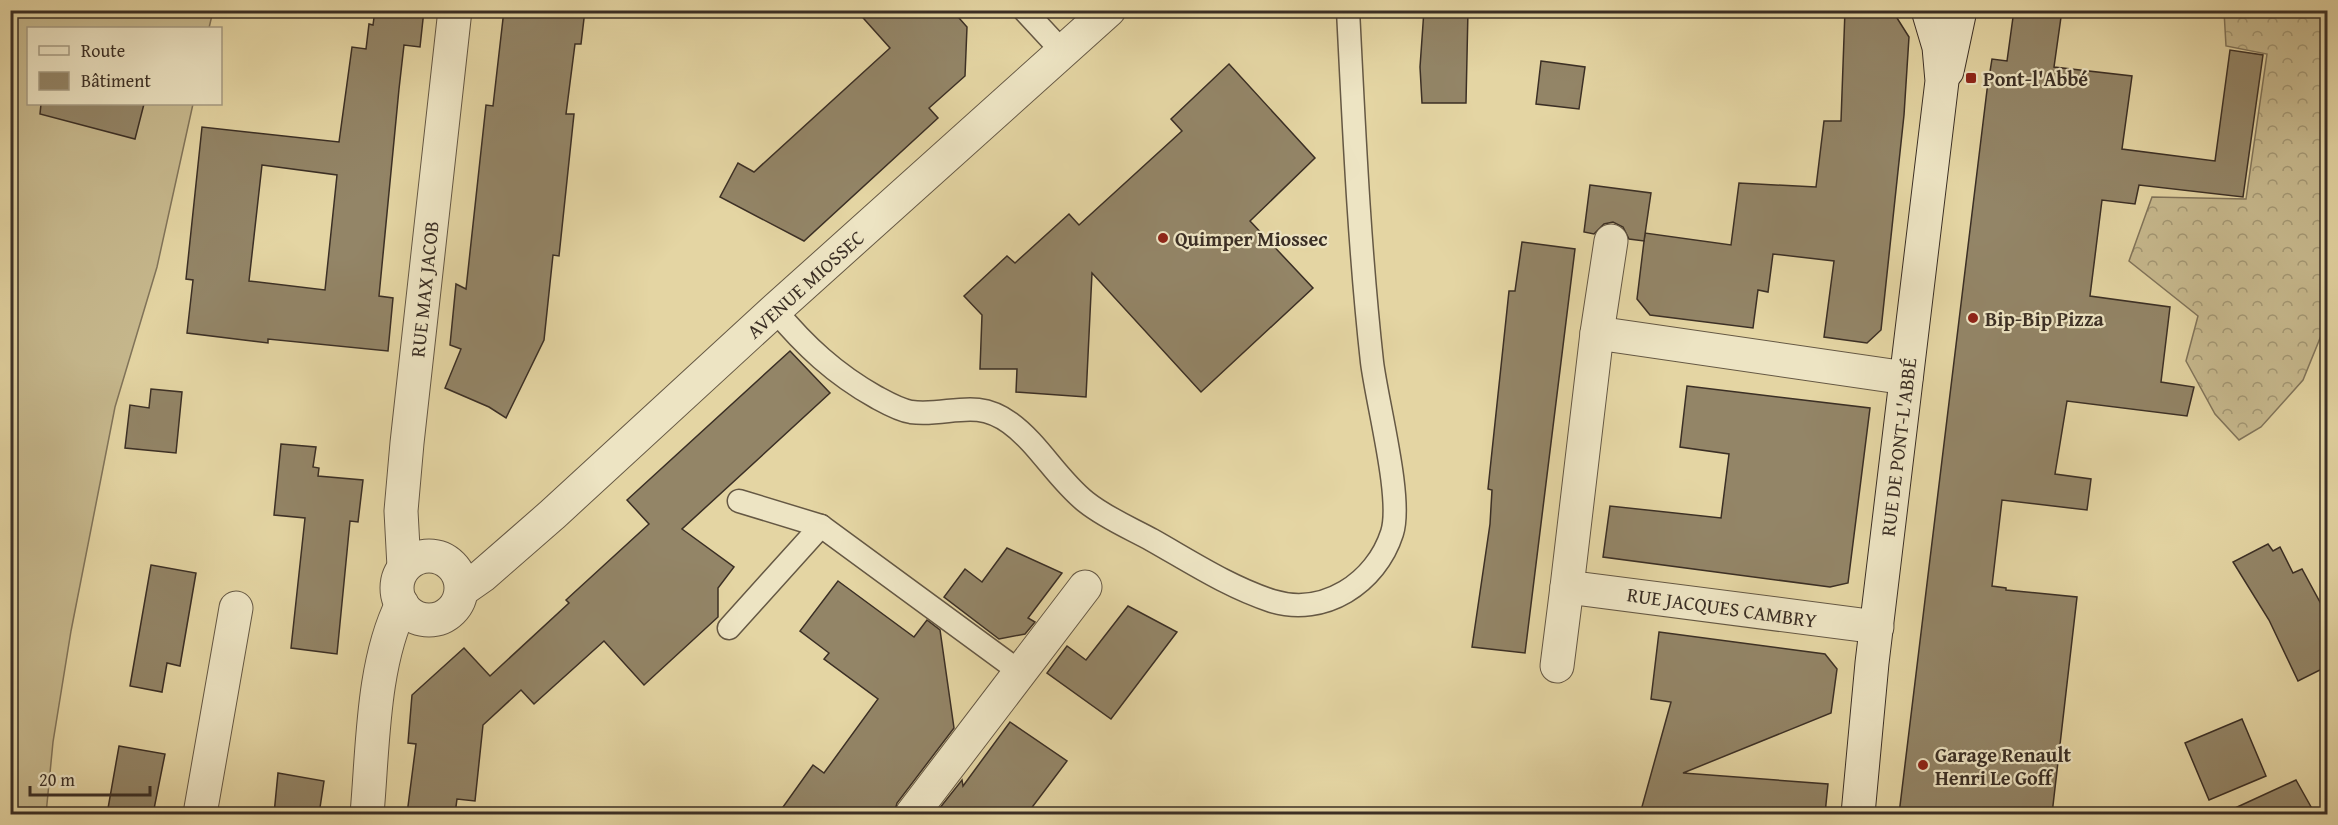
<svg xmlns="http://www.w3.org/2000/svg" width="2338" height="825" font-family="'Gentium Book Plus',serif">
<style>
.grass{fill:#c7b98e;stroke:#81745a;stroke-width:1.5}
.forest{fill:url(#forest-crowns);stroke:#81745a;stroke-width:1.5}
.building{fill:#938567;stroke:#3b2f25;stroke-width:1.5;fill-rule:evenodd}
.lines{fill:none;stroke-linecap:round;stroke-linejoin:round}
.service-casing{stroke:#655844;stroke-width:25}
.minor-casing{stroke:#655844;stroke-width:35}
.secondary-casing{stroke:#3b2f25;stroke-width:35}
.service{stroke:#ede4c3;stroke-width:22}
.minor{stroke:#ede4c3;stroke-width:33}
.secondary{stroke:#ede4c3;stroke-width:33}
.poi-dot{fill:#8f2418;stroke:#ede4c3;stroke-width:2}
.labels{text-anchor:middle;dominant-baseline:central;stroke-width:4.5;stroke-linejoin:round;paint-order:stroke}
.poi-label{font-size:20px;font-weight:bold;fill:#3b2f25;stroke:#ede4c3;text-anchor:start}
.street-label{font-size:20px;fill:#3b2f25;stroke:#ede4c3}
</style>
<defs>
<pattern id="forest-crowns" width="20" height="18" patternUnits="userSpaceOnUse" patternTransform="scale(1.5)"><rect width="20" height="18" fill="#c7b98e"/><path d="M2 6a3 3 0 1 1 6 0M12 15a3 3 0 1 1 6 0" fill="none" stroke="#a39774"/></pattern>
</defs>
<rect width="100%" height="100%" fill="#e4d5a3"/>
<filter id="stains"><feTurbulence type="fractalNoise" baseFrequency=".00333" numOctaves="4"/><feColorMatrix values="0 0 0 0 .2 0 0 0 0 .09 0 0 0 0 .02 0 0 0 .5 -.17"/></filter>
<radialGradient id="worn" r=".72"><stop offset=".6" stop-color="#630" stop-opacity="0"/><stop offset="1" stop-color="#630" stop-opacity=".3"/></radialGradient>
<path class="grass" d="M 10,11 L 213,11 L 209,28 L 28,28 L 28,104 L 193,104 L 157,267 L 115,407 L 71,631 L 53,742 L 46,814 L 10,814 Z"/>
<path class="forest" d="M 2224,11 L 2328,11 L 2327,321 L 2303,380 L 2261,427 L 2239,440 L 2215,414 L 2186,361 L 2198,316 L 2129,261 L 2152,197 L 2246,199 L 2267,54 L 2226,46 Z"/>
<g class="building">
<path d="M 375,10 L 424,10 L 420,47 L 404,45 L 399,89 L 379,296 L 393,298 L 388,351 L 268,339 L 268,343 L 187,333 L 193,280 L 186,279 L 202,127 L 339,142 L 352,47 L 366,49 L 369,24 L 373,25 ZM 262,165 L 337,175 L 325,290 L 249,281 Z"/>
<path d="M 504,10 L 585,10 L 581,44 L 575,44 L 566,114 L 574,114 L 559,256 L 553,255 L 544,340 L 506,418 L 489,407 L 445,388 L 461,349 L 450,345 L 456,284 L 466,289 L 486,105 L 493,106 Z"/>
<path d="M 856,10 L 952,10 L 967,27 L 965,76 L 929,108 L 938,118 L 804,241 L 720,197 L 738,163 L 754,172 L 890,48 Z"/>
<path d="M 1424,10 L 1468,10 L 1466,103 L 1422,103 L 1420,67 Z"/>
<path d="M 1845,10 L 1892,10 L 1909,37 L 1904,115 L 1881,330 L 1867,343 L 1824,337 L 1834,261 L 1773,254 L 1768,292 L 1758,290 L 1753,328 L 1650,315 L 1637,299 L 1645,233 L 1731,245 L 1739,183 L 1816,187 L 1824,121 L 1841,121 Z"/>
<path d="M 2014,10 L 2062,10 L 2054,67 L 2132,76 L 2122,149 L 2215,161 L 2230,50 L 2263,55 L 2243,197 L 2139,185 L 2135,204 L 2102,200 L 2090,296 L 2170,307 L 2161,382 L 2194,387 L 2187,416 L 2067,401 L 2055,474 L 2091,479 L 2087,510 L 2002,500 L 1992,586 L 2006,588 L 2006,590 L 2077,597 L 2052,814 L 1899,814 L 1987,90 L 1992,59 L 2007,61 Z"/>
<path d="M 1541,61 L 1585,67 L 1579,109 L 1536,104 Z"/>
<path d="M 1229,64 L 1315,158 L 1250,221 L 1313,288 L 1201,392 L 1092,273 L 1086,397 L 1016,392 L 1017,369 L 980,369 L 982,315 L 964,296 L 1007,256 L 1015,263 L 1069,214 L 1079,225 L 1182,131 L 1171,119 Z"/>
<path d="M 41,104 L 144,104 L 135,139 L 40,114 Z"/>
<path d="M 1590,185 L 1651,193 L 1644,241 L 1629,239 L 1623,227 L 1613,222 L 1604,224 L 1594,234 L 1584,232 Z"/>
<path d="M 1522,242 L 1575,249 L 1525,653 L 1472,647 L 1490,524 L 1492,490 L 1488,489 L 1509,291 L 1515,291 Z"/>
<path d="M 790,351 L 830,393 L 682,529 L 734,567 L 718,588 L 718,617 L 644,685 L 604,641 L 534,704 L 521,690 L 483,725 L 475,801 L 457,799 L 455,814 L 407,814 L 416,744 L 408,743 L 412,695 L 464,648 L 490,676 L 569,603 L 566,600 L 649,524 L 627,500 Z"/>
<path d="M 1687,386 L 1870,408 L 1848,583 L 1830,587 L 1603,557 L 1610,506 L 1721,518 L 1729,454 L 1680,447 Z"/>
<path d="M 151,389 L 182,392 L 176,453 L 125,448 L 130,405 L 149,408 Z"/>
<path d="M 281,444 L 316,447 L 313,467 L 319,468 L 318,476 L 363,480 L 358,522 L 350,521 L 337,654 L 291,648 L 305,518 L 274,515 Z"/>
<path d="M 2268,544 L 2273,551 L 2280,547 L 2293,573 L 2302,569 L 2328,617 L 2328,666 L 2298,681 L 2269,620 L 2233,562 Z"/>
<path d="M 1007,548 L 1062,573 L 1028,618 L 1035,622 L 1025,634 L 999,639 L 944,597 L 965,569 L 982,582 Z"/>
<path d="M 151,565 L 196,573 L 180,666 L 167,663 L 162,692 L 130,686 Z"/>
<path d="M 838,581 L 914,637 L 927,620 L 940,630 L 954,728 L 897,803 L 894,814 L 778,814 L 813,765 L 824,773 L 878,699 L 824,659 L 829,653 L 800,631 Z"/>
<path d="M 1128,606 L 1177,632 L 1111,719 L 1047,673 L 1067,646 L 1086,660 Z"/>
<path d="M 1659,632 L 1825,654 L 1837,669 L 1831,713 L 1683,773 L 1828,784 L 1825,814 L 1640,814 L 1671,702 L 1651,699 Z"/>
<path d="M 2242,719 L 2266,776 L 2209,800 L 2185,743 Z"/>
<path d="M 1010,722 L 1067,761 L 1027,814 L 935,814 L 962,780 L 963,786 Z"/>
<path d="M 119,746 L 165,754 L 153,814 L 107,814 Z"/>
<path d="M 278,773 L 324,781 L 319,814 L 274,814 Z"/>
<path d="M 2296,780 L 2315,814 L 2222,814 Z"/>
</g>
<g class="lines">
<defs>
<g id="service">
<path d="M 1024,10 L 1063,52"/>
<path d="M 775,310 C 805,346 835,374 876,397 C 887,403 899,410 911,412 C 948,417 975,397 1010,423 C 1039,444 1057,479 1086,502 C 1106,518 1130,528 1152,540 C 1191,562 1229,587 1272,601 C 1324,617 1376,583 1392,533 C 1403,499 1377,403 1372,362 C 1359,245 1354,128 1348,10"/>
<path d="M 739,501 L 821,526 L 1020,672"/>
<path d="M 729,628 L 821,526"/>
</g>
<g id="minor">
<path d="M 1597,333 L 1611,241"/>
<circle cx="429" cy="588" r="32"/>
<path d="M 404,567 L 401,511 L 407,443 L 455,10"/>
<path d="M 462,590 L 482,576 L 553,514 L 775,310 L 1109,10"/>
<path d="M 1877,627 L 1567,587 L 1597,333 L 1906,378"/>
<path d="M 1557,666 L 1567,587"/>
<path d="M 200,814 L 236,608"/>
<path d="M 367,814 C 373,748 372,664 402,604"/>
<path d="M 912,814 L 1085,587"/>
</g>
<g id="secondary">
<path d="M 1947,71 L 1960,10"/>
<path d="M 1858,814 L 1872,663 L 1942,81 L 1939,47 L 1928,10"/>
</g>
</defs>
<use href="#service" class="service-casing"/>
<use href="#minor" class="minor-casing"/>
<use href="#secondary" class="secondary-casing"/>
<use href="#service" class="service"/>
<use href="#minor" class="minor"/>
<use href="#secondary" class="secondary"/>
</g>
<g class="poi-dot">
<rect x="1965" y="72" width="12" height="12" rx="3"/>
<circle cx="1163" cy="238" r="6"/>
<circle cx="1973" cy="318" r="6"/>
<circle cx="1923" cy="765" r="6"/>
</g>
<g class="labels">
<g class="poi-label">
<text x="1983" y="78">Pont-l'Abbé</text>
<text x="1175" y="238">Quimper Miossec</text>
<text x="1985" y="318">Bip-Bip Pizza</text>
<text x="1935" y="754">Garage Renault<tspan x="1935" dy="23">Henri Le Goff</tspan></text>
</g>
<g class="street-label">
<text transform="translate(805 284) rotate(-42)">AVENUE MIOSSEC</text>
<text transform="translate(424 289) rotate(-84)">RUE MAX JACOB</text>
<text transform="translate(1898 447) rotate(-83)">RUE DE PONT-L'ABBÉ</text>
<text transform="translate(1722 607) rotate(8)">RUE JACQUES CAMBRY</text>
</g>
</g>
<rect width="2338" height="825" fill="none" stroke="#e4d5a3" stroke-width="36"/>
<rect x="12" y="12" width="2314" height="801" fill="none" stroke="#3b2f25" stroke-width="3"/>
<rect x="18" y="18" width="2302" height="789" fill="none" stroke="#3b2f25" stroke-width="1.5"/>
<rect x="27" y="27" width="195" height="78" fill="#ede4c3" stroke="#a69c84" stroke-width="1.5"/>
<rect x="39" y="46" width="30" height="9" fill="#ede4c3" stroke="#a69c84" stroke-width="1.5"/>
<text x="81" y="57" font-size="18" fill="#3b2f25">Route</text>
<rect x="39" y="72" width="30" height="18" fill="#938567" stroke="#a69c84" stroke-width="1.5"/>
<text x="81" y="87" font-size="18" fill="#3b2f25">Bâtiment</text>
<path d="M30 786v9h120v-9" fill="none" stroke="#3b2f25" stroke-width="3"/>
<text x="39" y="786" font-size="18" fill="#3b2f25" stroke="#ede4c3" stroke-width="4.5" paint-order="stroke">20 m</text>
<rect width="100%" height="100%" filter="url(#stains)"/>
<rect width="100%" height="100%" fill="url(#worn)"/>
</svg>
